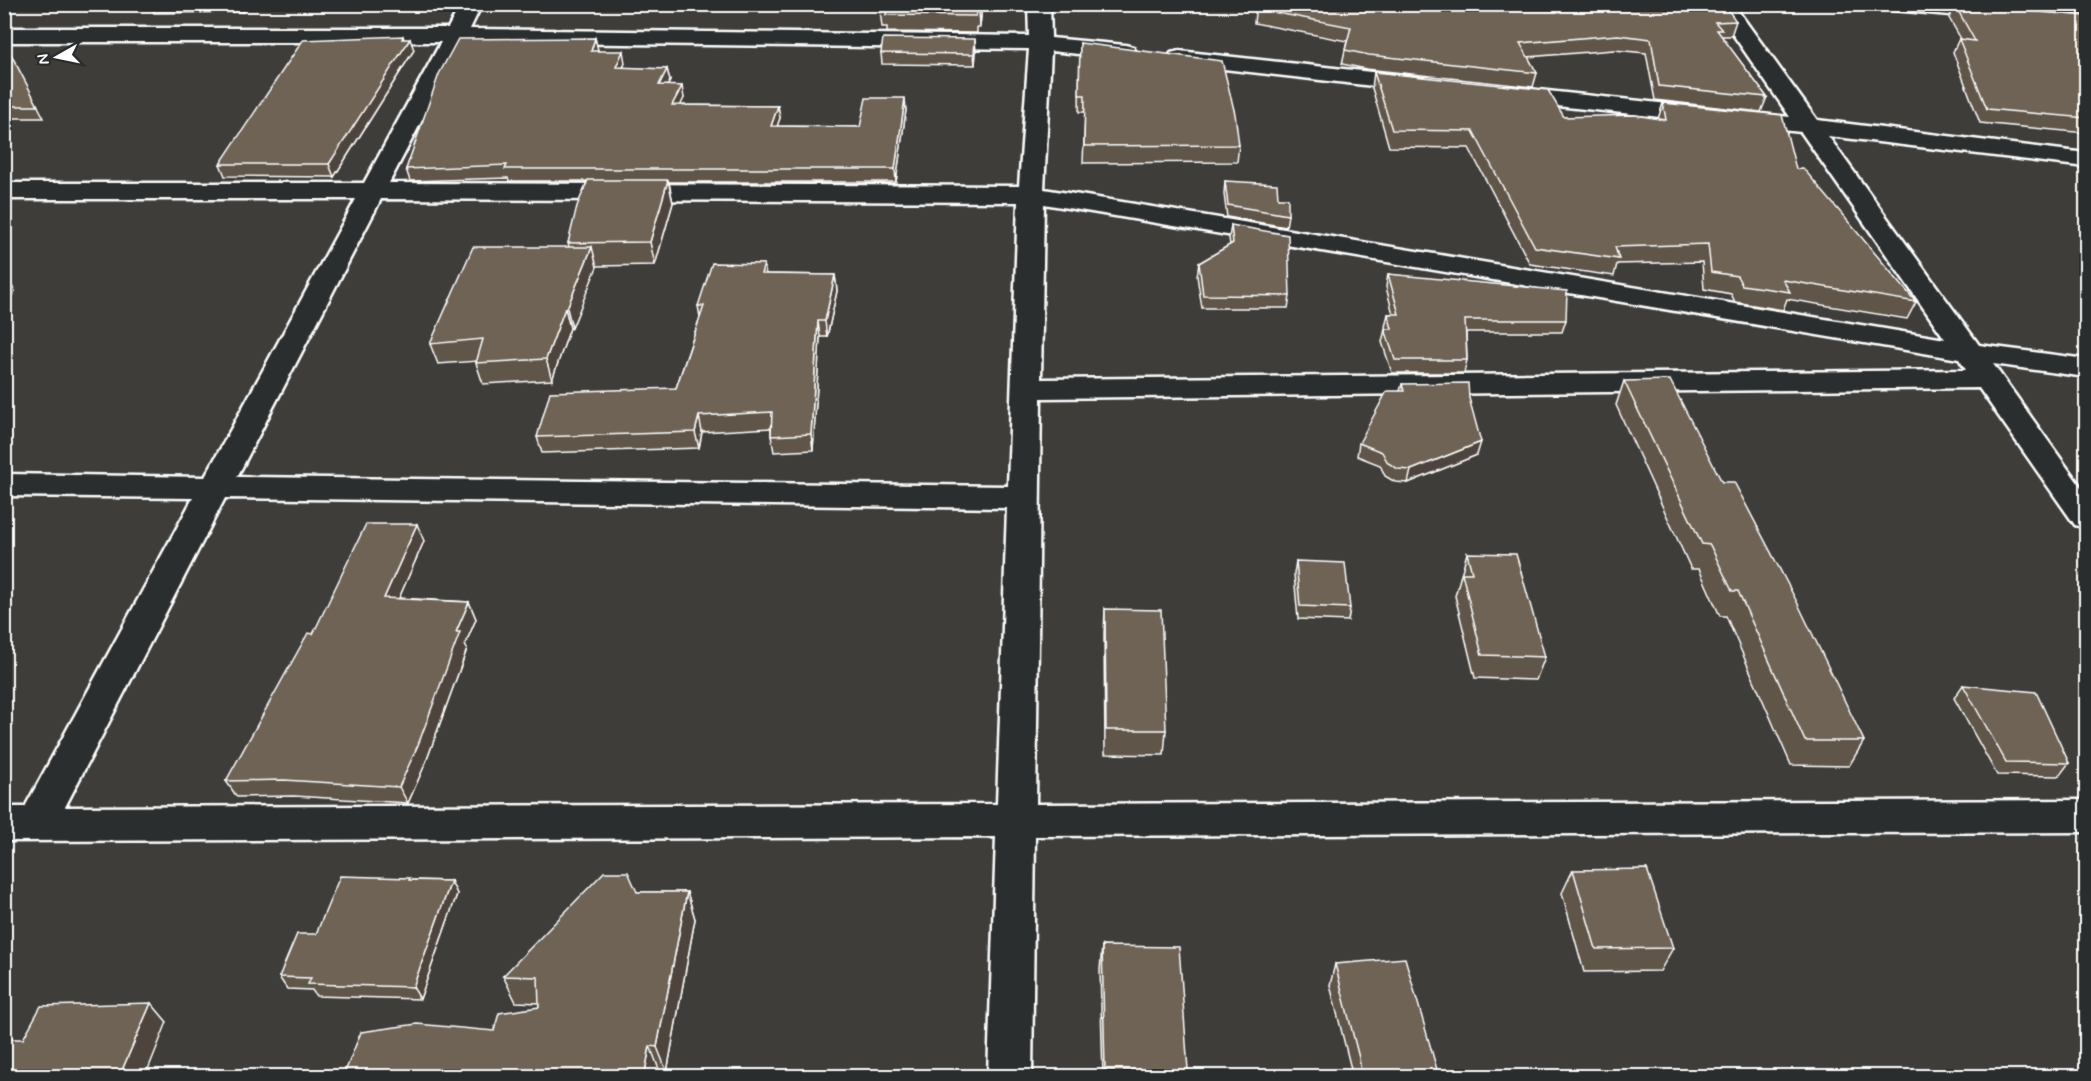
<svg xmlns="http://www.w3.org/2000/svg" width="2091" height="1081" font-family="Mynerve,sans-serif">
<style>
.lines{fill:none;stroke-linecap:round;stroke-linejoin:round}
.minor-casing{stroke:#fff;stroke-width:5}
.minor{fill:#2a2d2e;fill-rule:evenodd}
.wall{fill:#5f5549;stroke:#fff;stroke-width:1.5}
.shaded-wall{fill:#4d453c;stroke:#fff;stroke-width:1.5}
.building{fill:#6e6355;stroke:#fff;stroke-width:1.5}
</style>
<rect width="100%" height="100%" fill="#3e3d3a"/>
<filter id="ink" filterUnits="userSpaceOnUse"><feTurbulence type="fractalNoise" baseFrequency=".0167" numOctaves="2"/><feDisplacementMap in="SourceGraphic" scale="12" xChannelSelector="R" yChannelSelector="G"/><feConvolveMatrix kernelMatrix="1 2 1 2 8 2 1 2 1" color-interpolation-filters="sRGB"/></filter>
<g filter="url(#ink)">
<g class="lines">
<defs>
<g id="minor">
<path d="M 461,4 L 482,4 L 470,29 L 1029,36 L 1028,4 L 1050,4 L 1051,38 L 1125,45 L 1133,47 L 1136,52 L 1133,57 L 1125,59 L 1051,51 L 1044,189 L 1945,339 L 1801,132 L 1510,101 L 1502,99 L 1498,94 L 1502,89 L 1510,87 L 1790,117 L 1712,4 L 1733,4 L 1817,120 L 2086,153 L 2086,167 L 1828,136 L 1979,345 L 2086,359 L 2086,377 L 1993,364 L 2086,494 L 2086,528 L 2075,525 L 1979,388 L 1041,398 L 1036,804 L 2086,800 L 2086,832 L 1035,836 L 1032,1076 L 988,1076 L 996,837 L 4,841 L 4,807 L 25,807 L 193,498 L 4,496 L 4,474 L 205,477 L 356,199 L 4,199 L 4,183 L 364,183 L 441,42 L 4,42 L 4,28 L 448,28 ZM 463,42 L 1029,49 L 1019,186 L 389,183 ZM 381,199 L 1018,202 L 1008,486 L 237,477 ZM 1044,204 L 1959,359 L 1966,370 L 1041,379 ZM 225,498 L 1007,508 L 997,804 L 65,807 Z"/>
<path d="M 1883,4 L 1971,4 L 2086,15 L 2086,27 L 1893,10 L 1886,8 Z"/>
<path d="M 1179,51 L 1417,77 L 1425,79 L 1428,84 L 1425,89 L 1417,91 L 1171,63 L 1168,58 L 1171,53 Z"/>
</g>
</defs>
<use href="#minor" class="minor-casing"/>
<use href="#minor" class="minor"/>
</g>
<g class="wall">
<path d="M 151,4 L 250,4 L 243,12 L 154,13 Z"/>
<path d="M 982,4 L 980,27 L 977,27 L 977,33 L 887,32 L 887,27 L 882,27 L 880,10 Z"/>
<path d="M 1256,4 L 1736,21 L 1731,36 L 1721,36 L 1767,97 L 1761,112 L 1655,100 L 1646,53 L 1614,50 L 1528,57 L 1537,73 L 1533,87 L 1366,69 L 1342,64 L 1347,41 L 1254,23 Z"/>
<path d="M 1998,4 L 2086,4 L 2086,13 Z"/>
<path d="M 1955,5 L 2086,16 L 2086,133 L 1980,123 L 1953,52 L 1959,39 L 1961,39 L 1949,18 Z"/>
<path d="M 595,38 L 598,51 L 625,63 L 623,68 L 667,69 L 670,81 L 667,85 L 684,98 L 680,105 L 778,106 L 780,118 L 777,126 L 860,127 L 906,110 L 896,182 L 669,182 L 673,203 L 655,265 L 596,266 L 572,328 L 570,328 L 552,380 L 483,384 L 476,363 L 477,361 L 438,364 L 430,344 L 569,247 L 568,243 L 587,181 L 509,181 L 508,178 L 410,181 L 406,169 Z"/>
<path d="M 404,39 L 414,50 L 334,177 L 225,176 L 220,164 Z"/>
<path d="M 4,41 L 44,118 L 4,118 Z"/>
<path d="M 1080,43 L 1239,145 L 1237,162 L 1083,163 L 1085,112 L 1079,112 Z"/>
<path d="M 976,51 L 975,65 L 882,64 L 881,53 Z"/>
<path d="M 1374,72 L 1564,117 L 1658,119 L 1663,103 L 1796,169 L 1916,302 L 1907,319 L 1787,299 L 1783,310 L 1735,302 L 1731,294 L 1704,289 L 1702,262 L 1617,264 L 1614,276 L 1530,264 L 1469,148 L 1389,147 L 1372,88 Z"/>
<path d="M 1225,181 L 1278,198 L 1288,215 L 1286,227 L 1227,217 L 1224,194 Z"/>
<path d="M 1231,225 L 1290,296 L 1288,308 L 1202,308 L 1197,276 L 1199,263 L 1230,245 L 1229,238 Z"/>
<path d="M 766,274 L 835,275 L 837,291 L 827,337 L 820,337 L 813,450 L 774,452 L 771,436 L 771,428 L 702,432 L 699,448 L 542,453 L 537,437 L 676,388 L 700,317 L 698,306 Z"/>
<path d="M 1388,274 L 1566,320 L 1562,332 L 1466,332 L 1467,360 L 1464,373 L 1392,373 L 1382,342 L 1385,329 L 1386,329 L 1385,327 L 1388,314 L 1393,314 L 1386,287 Z"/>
<path d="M 1624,381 L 1722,482 L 1864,741 L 1849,766 L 1791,765 L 1726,616 L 1720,616 L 1699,569 L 1691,569 L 1616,405 Z"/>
<path d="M 1402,384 L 1469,398 L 1477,455 L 1408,483 L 1395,482 L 1385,476 L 1380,465 L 1357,456 L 1359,443 L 1400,391 Z"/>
<path d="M 424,541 L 399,598 L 469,602 L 476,619 L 465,645 L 467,649 L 426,762 L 408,803 L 294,796 L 237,797 L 226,781 Z"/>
<path d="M 1467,553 L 1545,657 L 1536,680 L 1475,678 L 1455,596 Z"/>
<path d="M 1296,561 L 1350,608 L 1348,621 L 1298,619 L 1294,574 Z"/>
<path d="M 1105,609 L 1166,730 L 1164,755 L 1105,754 L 1104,634 Z"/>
<path d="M 1963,685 L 2069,763 L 2059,776 L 1997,775 L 1954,698 Z"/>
<path d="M 1573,870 L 1673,948 L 1660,971 L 1584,972 L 1562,893 Z"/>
<path d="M 411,880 L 451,881 L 457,894 L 420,999 L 316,996 L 312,990 L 287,989 L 279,977 L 316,934 Z"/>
<path d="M 637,892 L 687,892 L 695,919 L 667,1072 L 660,1072 L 494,1031 L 539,1007 L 539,1003 L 516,1002 L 503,976 Z"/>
<path d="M 1102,946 L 1188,1070 L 1187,1077 L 1103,1077 L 1100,970 Z"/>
<path d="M 1335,964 L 1438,1073 L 1437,1077 L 1353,1077 L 1330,985 Z"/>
</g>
<g class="shaded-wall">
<path d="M 240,4 L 250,4 L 243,12 Z"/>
<path d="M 980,4 L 982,4 L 980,27 L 979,11 Z"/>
<path d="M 403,36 L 406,45 L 410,39 L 414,50 L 334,177 L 329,164 Z"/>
<path d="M 595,38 L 598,50 L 593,62 L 591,51 Z"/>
<path d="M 975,39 L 976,51 L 975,65 L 974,54 Z"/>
<path d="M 623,51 L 625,63 L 618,79 L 616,67 Z"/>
<path d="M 667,69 L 670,81 L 662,97 L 659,85 Z"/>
<path d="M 682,86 L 684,98 L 675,117 L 672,105 Z"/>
<path d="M 905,98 L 906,110 L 896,182 L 895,169 Z"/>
<path d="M 778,106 L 780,118 L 773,138 L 771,126 Z"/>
<path d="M 668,180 L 673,203 L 655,265 L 650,242 Z"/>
<path d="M 592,247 L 597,267 L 572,328 L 567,308 Z"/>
<path d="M 764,264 L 767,280 L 761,274 Z"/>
<path d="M 4,274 L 15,291 L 4,307 Z"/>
<path d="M 835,275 L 837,291 L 827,337 L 825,321 Z"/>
<path d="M 565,308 L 570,328 L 552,380 L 546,359 Z"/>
<path d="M 818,321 L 820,337 L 813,450 L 811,434 Z"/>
<path d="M 699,416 L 702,432 L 699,448 L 695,432 Z"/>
<path d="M 1481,442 L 1477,455 L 1408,483 L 1411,470 Z"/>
<path d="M 417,524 L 424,541 L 392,614 L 384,598 Z"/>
<path d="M 469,602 L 476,619 L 465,645 L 467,649 L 426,762 L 408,803 L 399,787 L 456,632 Z"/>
<path d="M 451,881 L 457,894 L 420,999 L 413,987 Z"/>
<path d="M 687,892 L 695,919 L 667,1072 L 657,1047 Z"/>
<path d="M 151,1003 L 167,1022 L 145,1077 L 119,1077 Z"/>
<path d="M 650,1046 L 660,1072 L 659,1077 L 644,1077 Z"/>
</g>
<g class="building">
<path d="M 882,4 L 980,4 L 979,11 L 977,11 L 976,16 L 886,15 L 887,10 L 880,10 Z"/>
<path d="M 1256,4 L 1724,4 L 1736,21 L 1715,22 L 1722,30 L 1717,30 L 1767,97 L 1659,86 L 1651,39 L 1618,35 L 1520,43 L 1537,73 L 1369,55 L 1345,50 L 1351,27 L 1256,9 Z"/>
<path d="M 1955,5 L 1957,5 L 2086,16 L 2086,118 L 1987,109 L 1959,39 L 1975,41 Z"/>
<path d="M 403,36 L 402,39 L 410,39 L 329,164 L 220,164 L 303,40 Z"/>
<path d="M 595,38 L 591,51 L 623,51 L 616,67 L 667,69 L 659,85 L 682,86 L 672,105 L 778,106 L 771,126 L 860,127 L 866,98 L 905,98 L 895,169 L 505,169 L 507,165 L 406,169 L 439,74 L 458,39 Z"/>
<path d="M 883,38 L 975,39 L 974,54 L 881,53 Z"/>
<path d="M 4,41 L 38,106 L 4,106 Z"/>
<path d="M 1080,43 L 1222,61 L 1235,114 L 1239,145 L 1084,146 L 1085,95 L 1079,95 Z"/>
<path d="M 1374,72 L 1548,90 L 1564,117 L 1635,115 L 1666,120 L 1663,103 L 1782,115 L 1796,169 L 1803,168 L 1916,302 L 1783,280 L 1790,292 L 1742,285 L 1737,276 L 1711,272 L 1708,244 L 1615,247 L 1619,259 L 1535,247 L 1473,131 L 1392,130 Z"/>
<path d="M 588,180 L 668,180 L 650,242 L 568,243 L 577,206 Z"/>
<path d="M 1225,181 L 1277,184 L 1278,198 L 1288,198 L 1288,215 L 1228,205 Z"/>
<path d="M 1231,225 L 1288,235 L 1290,296 L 1203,295 L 1199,263 L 1233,243 Z"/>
<path d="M 473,247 L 592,247 L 567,308 L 565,308 L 546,359 L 476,363 L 483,339 L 430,344 Z"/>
<path d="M 712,263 L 764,264 L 761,274 L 835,275 L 825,321 L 818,321 L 811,434 L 771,436 L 772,412 L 699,416 L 695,432 L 537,437 L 550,392 L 676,388 L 704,306 L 698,306 Z"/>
<path d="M 1388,274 L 1567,291 L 1566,320 L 1465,320 L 1467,360 L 1395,360 L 1385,329 L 1392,329 L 1388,314 L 1399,314 Z"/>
<path d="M 1670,380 L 1722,482 L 1734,482 L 1797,602 L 1864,741 L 1805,741 L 1738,591 L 1732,591 L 1710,545 L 1702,544 L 1624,381 Z"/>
<path d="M 1468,383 L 1469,398 L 1481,442 L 1411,470 L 1398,469 L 1388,463 L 1382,452 L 1359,443 L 1387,391 L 1404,391 L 1402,384 Z"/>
<path d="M 366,524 L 417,524 L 384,598 L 469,602 L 456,632 L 460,632 L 418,745 L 399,787 L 284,780 L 226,781 L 308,633 L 313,634 Z"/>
<path d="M 1467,553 L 1516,554 L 1545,657 L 1482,655 L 1462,573 L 1472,573 Z"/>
<path d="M 1296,561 L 1345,563 L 1350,608 L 1300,606 Z"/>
<path d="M 1105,609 L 1161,610 L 1166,730 L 1106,730 Z"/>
<path d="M 1963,685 L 2036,692 L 2069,763 L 2006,762 Z"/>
<path d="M 1647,869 L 1673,948 L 1596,949 L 1573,870 Z"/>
<path d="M 604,872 L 628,872 L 637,892 L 687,892 L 657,1047 L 650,1046 L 644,1077 L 343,1077 L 361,1032 L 417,1024 L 494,1031 L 499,1013 L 539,1007 L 538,977 L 503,976 Z"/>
<path d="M 340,876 L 410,878 L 409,880 L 451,881 L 413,987 L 308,984 L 311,978 L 279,977 L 297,934 L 316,934 Z"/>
<path d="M 1102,946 L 1179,947 L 1188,1070 L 1105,1070 Z"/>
<path d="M 1405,958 L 1438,1073 L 1405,1077 L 1362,1077 L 1359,1058 L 1335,964 Z"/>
<path d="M 151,1003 L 119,1077 L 4,1077 L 4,1039 L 23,1039 L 41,1006 Z"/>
</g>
</g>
<rect width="2091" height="1081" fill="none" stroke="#2a2d2e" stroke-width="24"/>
<rect x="12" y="12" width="2067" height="1057" fill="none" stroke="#fff" stroke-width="2" filter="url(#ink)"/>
<g transform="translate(57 57) rotate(261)" stroke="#2a2d2e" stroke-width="4.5" paint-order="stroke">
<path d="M0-4.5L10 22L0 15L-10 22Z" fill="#ffffff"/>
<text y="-9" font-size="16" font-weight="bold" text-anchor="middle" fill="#ffffff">N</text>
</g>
</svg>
